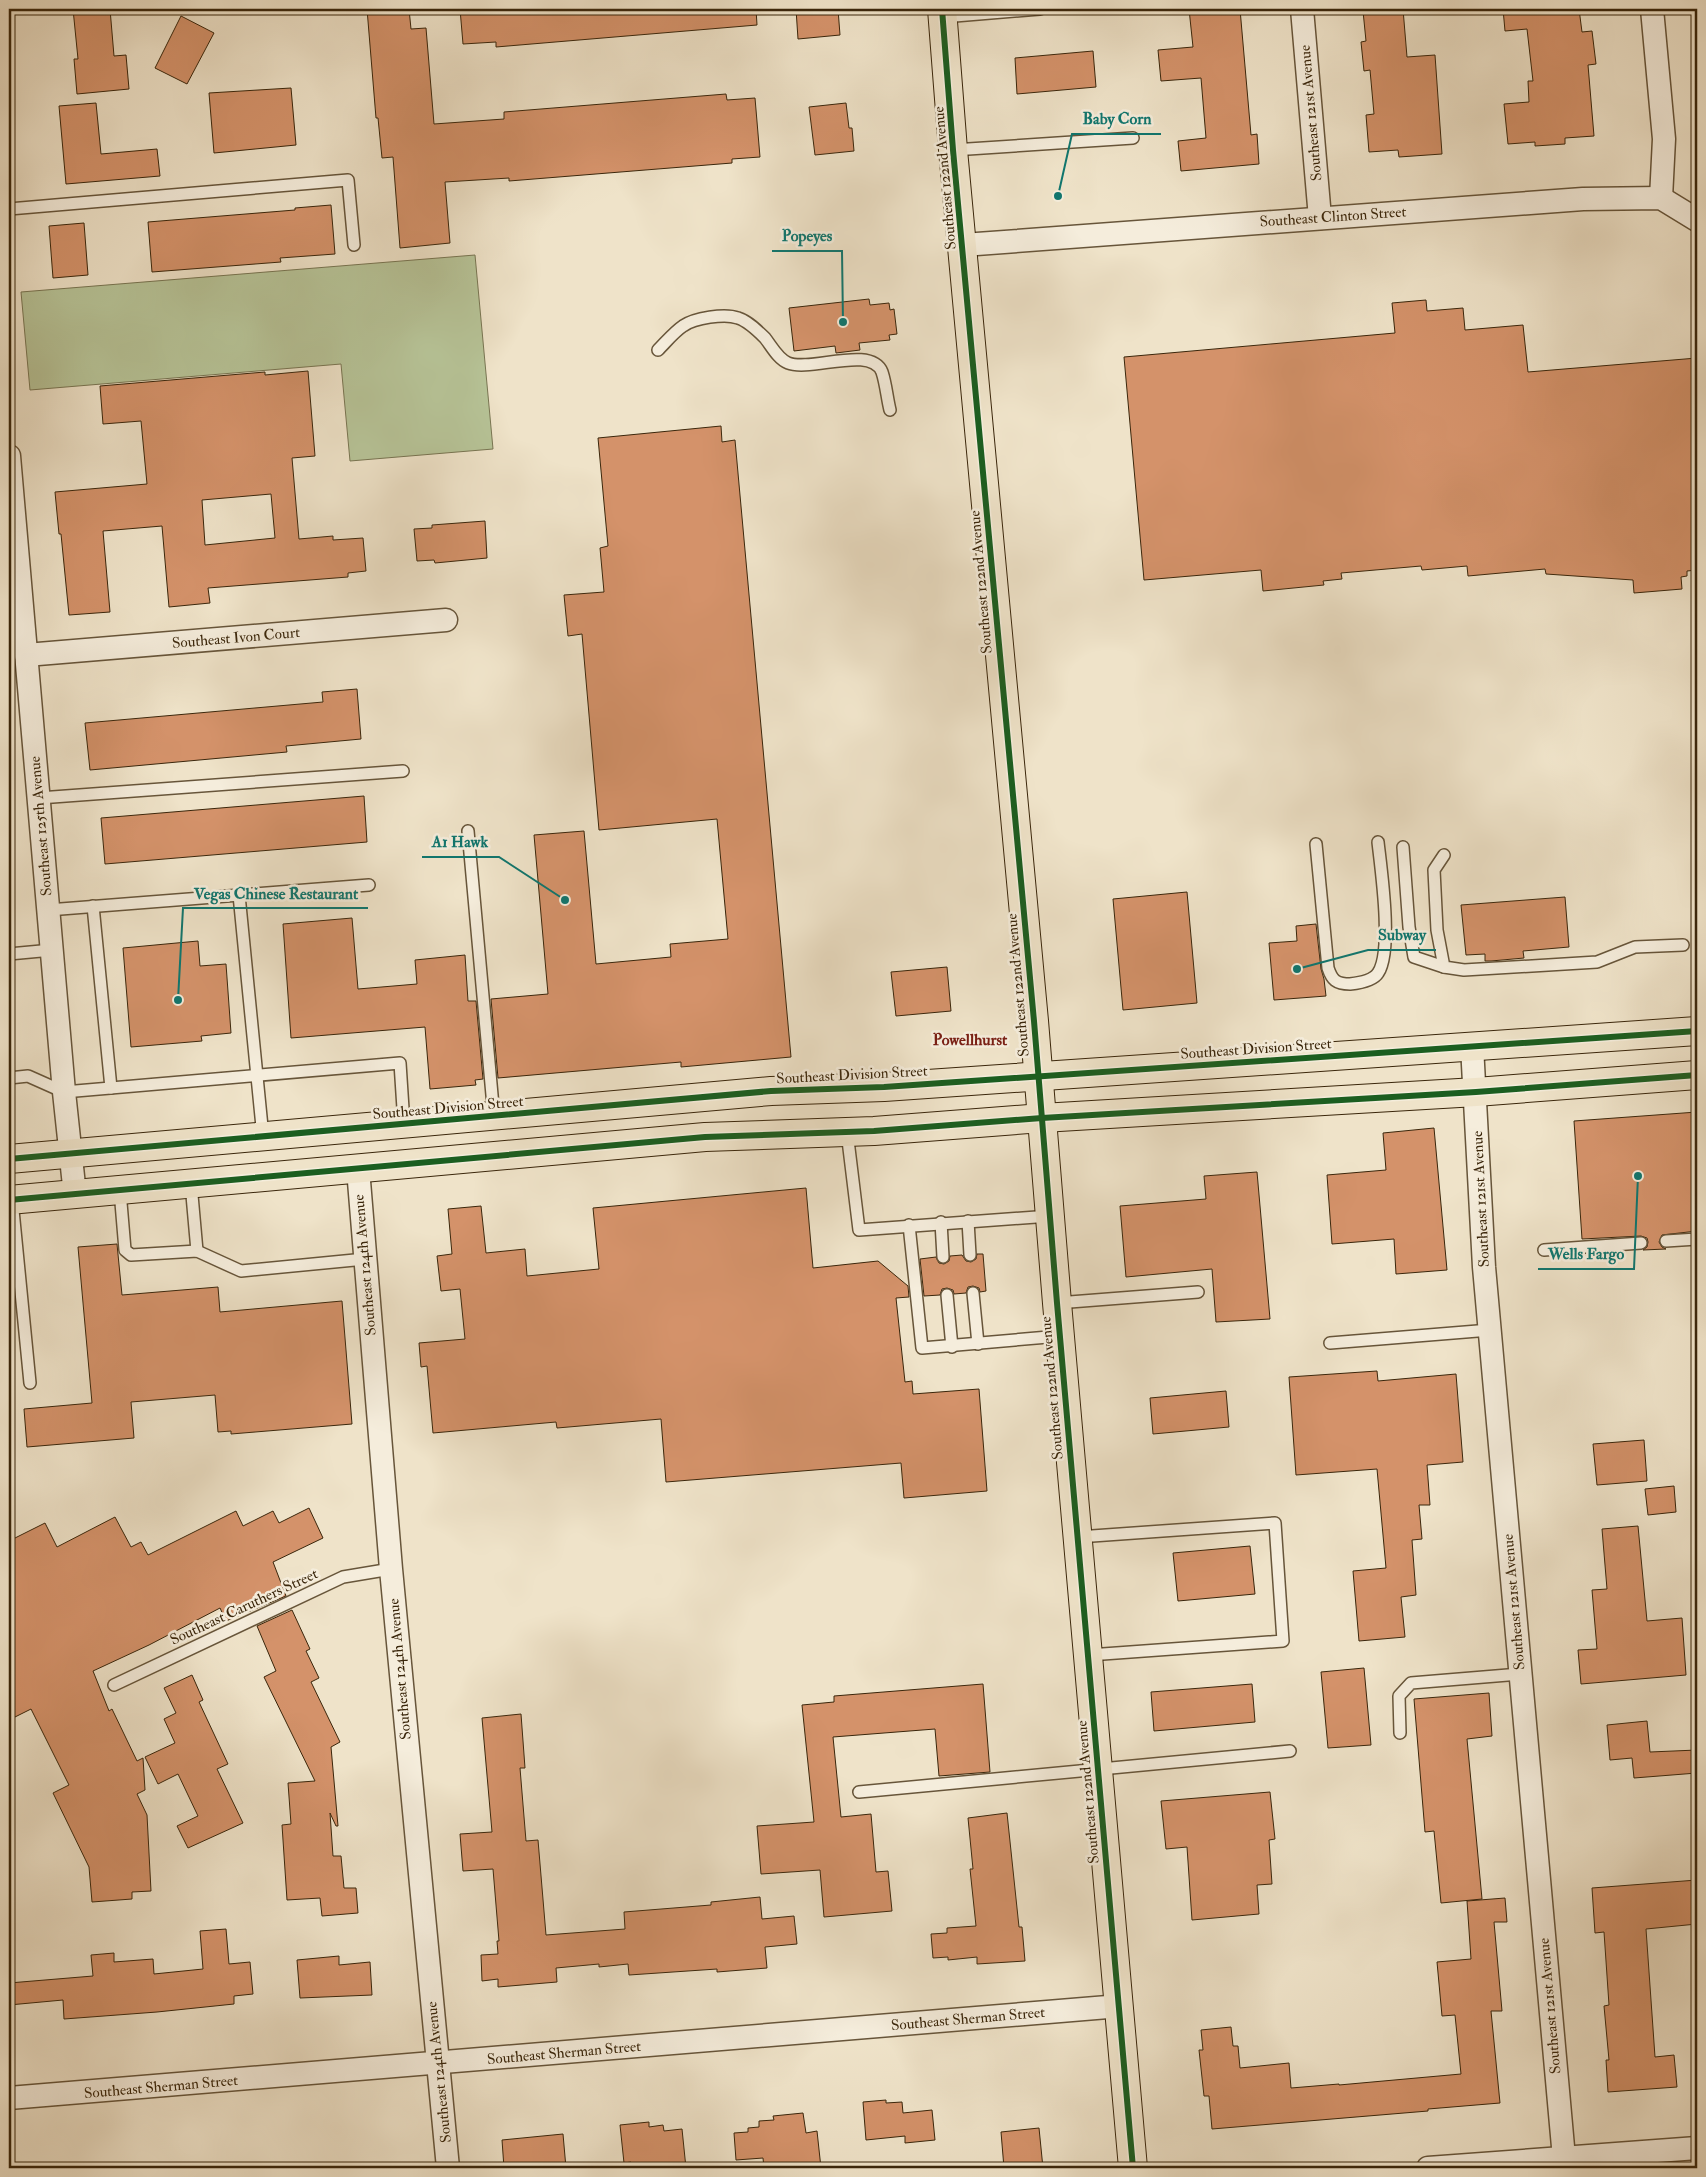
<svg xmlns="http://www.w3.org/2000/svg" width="1706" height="2177" font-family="'IM FELL Double Pica',serif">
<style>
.green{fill:#b7c498;stroke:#787552}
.building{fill:#d4926a;stroke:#3a260b;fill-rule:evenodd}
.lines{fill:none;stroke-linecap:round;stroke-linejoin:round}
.service-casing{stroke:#67553a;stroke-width:14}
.minor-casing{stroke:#67553a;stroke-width:25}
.primary-casing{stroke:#3a260b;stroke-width:30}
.service{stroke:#f5eddc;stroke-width:11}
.minor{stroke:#f5eddc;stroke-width:22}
.primary{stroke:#efe3c9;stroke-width:28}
.cycleway-casing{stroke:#f5eddc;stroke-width:9}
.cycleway{stroke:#1b5e20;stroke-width:6}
.labels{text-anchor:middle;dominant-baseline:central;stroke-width:5;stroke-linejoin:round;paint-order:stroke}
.street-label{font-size:15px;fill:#3a260b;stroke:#f5eddc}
.neighbourhood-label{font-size:16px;font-weight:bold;fill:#7a1f14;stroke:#f5eddc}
.leader{fill:none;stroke:#0f766e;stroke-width:2}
.callout-dot{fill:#0f766e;stroke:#f5eddc;stroke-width:2}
.callout-label{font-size:16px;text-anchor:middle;font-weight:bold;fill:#0f766e;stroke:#f5eddc;stroke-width:5;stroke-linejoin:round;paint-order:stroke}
</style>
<rect width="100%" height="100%" fill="#efe3c9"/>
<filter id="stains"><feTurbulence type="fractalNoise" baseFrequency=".004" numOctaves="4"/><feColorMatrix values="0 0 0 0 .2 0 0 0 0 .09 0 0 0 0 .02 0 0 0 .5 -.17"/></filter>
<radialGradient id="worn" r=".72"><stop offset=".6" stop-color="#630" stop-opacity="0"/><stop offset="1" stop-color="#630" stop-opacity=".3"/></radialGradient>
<path class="green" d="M 475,255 L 493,449 L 350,461 L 341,364 L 30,390 L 21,292 Z"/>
<g class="building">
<path d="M 73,9 L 110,9 L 114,56 L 126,55 L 129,89 L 77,94 L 74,59 L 78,59 Z"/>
<path d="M 367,9 L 409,9 L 411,29 L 426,28 L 434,124 L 504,119 L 504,112 L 726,94 L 727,100 L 755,98 L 760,157 L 732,159 L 732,163 L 509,181 L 509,178 L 445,182 L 450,243 L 400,248 L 393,157 L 382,158 L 378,118 L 376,118 Z"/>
<path d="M 460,9 L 756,9 L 757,25 L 496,47 L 496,42 L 463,44 Z"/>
<path d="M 796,9 L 838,9 L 840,35 L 798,39 Z"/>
<path d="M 1189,9 L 1240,9 L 1251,135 L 1257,134 L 1259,164 L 1181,171 L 1178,141 L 1206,138 L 1201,78 L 1161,81 L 1158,50 L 1193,47 Z"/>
<path d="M 1389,9 L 1403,9 L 1407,57 L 1435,55 L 1442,154 L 1399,157 L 1398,150 L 1369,152 L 1366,115 L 1374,114 L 1370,70 L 1364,71 L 1361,42 L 1366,41 L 1363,11 Z"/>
<path d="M 1503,9 L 1579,9 L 1582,32 L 1592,31 L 1596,64 L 1588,65 L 1594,136 L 1565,138 L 1565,144 L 1535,146 L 1535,142 L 1508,144 L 1504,104 L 1529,102 L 1528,81 L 1533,81 L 1527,29 L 1505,31 Z"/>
<path d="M 181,16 L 214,33 L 187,84 L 155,68 Z"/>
<path d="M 1093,51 L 1096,87 L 1017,94 L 1015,58 Z"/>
<path d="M 291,88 L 296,145 L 214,153 L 209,93 Z"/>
<path d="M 96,103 L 101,154 L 157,149 L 160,176 L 66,184 L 59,106 Z"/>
<path d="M 846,103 L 849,128 L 852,128 L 854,151 L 815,155 L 809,107 Z"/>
<path d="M 331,205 L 335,254 L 280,258 L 281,262 L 152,272 L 148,222 L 295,210 L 295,208 Z"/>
<path d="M 84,223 L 88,275 L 53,278 L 49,226 Z"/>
<path d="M 869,299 L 870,305 L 889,303 L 890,310 L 894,309 L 897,334 L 889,335 L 890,340 L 859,343 L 860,350 L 836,353 L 835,346 L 794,351 L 789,308 Z"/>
<path d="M 1426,300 L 1427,311 L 1463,308 L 1465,330 L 1523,325 L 1528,372 L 1697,358 L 1697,570 L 1687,571 L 1687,576 L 1681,577 L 1682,589 L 1634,593 L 1633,580 L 1546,574 L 1545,569 L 1468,576 L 1467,566 L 1422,570 L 1421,566 L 1341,573 L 1342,579 L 1323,581 L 1324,585 L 1263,591 L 1261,570 L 1144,580 L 1124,357 L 1395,333 L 1392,303 Z"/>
<path d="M 308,371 L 315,456 L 292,458 L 299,539 L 333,536 L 333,540 L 363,538 L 366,571 L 348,573 L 348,577 L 208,588 L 210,603 L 169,607 L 162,526 L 103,531 L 110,612 L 69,615 L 61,534 L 59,534 L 55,492 L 147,484 L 141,421 L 103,424 L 100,386 L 265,372 L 265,375 ZM 271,494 L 275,538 L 205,545 L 202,500 Z"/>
<path d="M 721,426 L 722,442 L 735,440 L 791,1057 L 681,1067 L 681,1062 L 498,1078 L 491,999 L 548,994 L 534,835 L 584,831 L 596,964 L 671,957 L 670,944 L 728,939 L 717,819 L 599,830 L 582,634 L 568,636 L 564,595 L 604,592 L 600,548 L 608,546 L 598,438 Z"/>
<path d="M 485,521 L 487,558 L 435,563 L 434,560 L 417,561 L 414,529 L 432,528 L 432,525 Z"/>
<path d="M 357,689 L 361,739 L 286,746 L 287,752 L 90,770 L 85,723 L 323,702 L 322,692 Z"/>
<path d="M 364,796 L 367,842 L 105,864 L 101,818 Z"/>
<path d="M 1187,892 L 1197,1003 L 1123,1010 L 1113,899 Z"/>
<path d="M 1565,897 L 1569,947 L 1523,951 L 1524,958 L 1491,961 L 1485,961 L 1485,954 L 1466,955 L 1461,905 Z"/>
<path d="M 352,918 L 358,989 L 417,984 L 415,960 L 465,955 L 468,1001 L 476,1001 L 483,1079 L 475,1080 L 476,1085 L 430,1089 L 425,1027 L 291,1038 L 283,924 Z"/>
<path d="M 1316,924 L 1321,969 L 1324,979 L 1326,996 L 1274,1000 L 1269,943 L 1297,941 L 1296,926 Z"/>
<path d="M 198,941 L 200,966 L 226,964 L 231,1033 L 201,1036 L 202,1041 L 131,1047 L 123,948 Z"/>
<path d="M 947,967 L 951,1011 L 896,1016 L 891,972 Z"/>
<path d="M 1697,1112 L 1697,1231 L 1662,1235 L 1659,1242 L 1662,1247 L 1666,1249 L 1643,1250 L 1647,1247 L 1648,1242 L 1647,1238 L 1641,1236 L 1582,1239 L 1574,1121 Z"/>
<path d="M 1434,1128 L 1447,1270 L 1396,1274 L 1394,1239 L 1332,1244 L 1327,1175 L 1386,1170 L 1383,1133 Z"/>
<path d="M 1257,1172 L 1270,1319 L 1216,1322 L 1212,1269 L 1126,1277 L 1120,1206 L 1206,1199 L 1204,1176 Z"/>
<path d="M 806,1188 L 813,1268 L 878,1261 L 908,1286 L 909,1297 L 896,1298 L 905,1382 L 912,1381 L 913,1394 L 979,1389 L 987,1491 L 904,1498 L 901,1463 L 666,1482 L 661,1419 L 557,1428 L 556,1422 L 433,1433 L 427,1366 L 421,1367 L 419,1343 L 465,1339 L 460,1289 L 441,1291 L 437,1256 L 452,1254 L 448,1209 L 481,1206 L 486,1253 L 525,1249 L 527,1276 L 599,1269 L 593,1208 Z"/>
<path d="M 117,1244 L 122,1295 L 218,1287 L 220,1312 L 342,1301 L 352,1424 L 231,1434 L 231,1431 L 218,1432 L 215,1395 L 131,1402 L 134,1438 L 27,1447 L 24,1409 L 92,1403 L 78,1247 Z"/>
<path d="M 977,1254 L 983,1254 L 986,1291 L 980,1292 L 979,1288 L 973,1286 L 968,1287 L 966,1293 L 954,1294 L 953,1290 L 947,1288 L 942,1289 L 940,1295 L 924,1296 L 920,1259 L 936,1257 L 939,1263 L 944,1264 L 949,1261 L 950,1256 L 962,1255 L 966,1261 L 971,1262 L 976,1259 Z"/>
<path d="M 1377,1371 L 1378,1381 L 1456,1374 L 1463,1462 L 1427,1465 L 1430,1505 L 1419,1505 L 1422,1539 L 1412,1540 L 1416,1595 L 1401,1597 L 1405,1637 L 1359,1641 L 1353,1571 L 1386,1568 L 1377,1469 L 1296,1475 L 1289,1377 Z"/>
<path d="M 1226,1391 L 1229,1427 L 1153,1434 L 1150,1398 Z"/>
<path d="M 1644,1440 L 1647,1481 L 1597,1485 L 1593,1444 Z"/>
<path d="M 1674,1486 L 1676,1512 L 1648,1515 L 1645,1489 Z"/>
<path d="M 309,1508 L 323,1538 L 273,1562 L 286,1596 L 226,1621 L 220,1608 L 149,1645 L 93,1671 L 109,1711 L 112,1709 L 137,1761 L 143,1758 L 145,1790 L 137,1794 L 147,1815 L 151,1891 L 132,1892 L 132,1899 L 92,1902 L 89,1867 L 53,1793 L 69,1785 L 31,1709 L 15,1717 L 9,1705 L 9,1541 L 45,1523 L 57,1547 L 115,1517 L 131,1547 L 141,1542 L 148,1555 L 236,1511 L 243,1526 L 273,1511 L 279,1523 Z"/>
<path d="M 1638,1526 L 1647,1621 L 1682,1618 L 1686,1675 L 1581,1684 L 1578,1650 L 1597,1649 L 1592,1590 L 1607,1589 L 1602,1529 Z"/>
<path d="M 1250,1546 L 1255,1594 L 1178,1601 L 1173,1553 Z"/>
<path d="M 292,1610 L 310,1649 L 306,1651 L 319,1678 L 311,1682 L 340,1742 L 331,1747 L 338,1826 L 336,1826 L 330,1813 L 333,1856 L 341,1856 L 344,1888 L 356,1888 L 358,1913 L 322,1916 L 320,1898 L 287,1900 L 282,1825 L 291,1824 L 288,1783 L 315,1781 L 264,1677 L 276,1671 L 257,1626 Z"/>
<path d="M 1364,1668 L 1371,1745 L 1328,1748 L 1321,1672 Z"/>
<path d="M 192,1675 L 203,1700 L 199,1702 L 228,1764 L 217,1769 L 243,1823 L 188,1848 L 177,1826 L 198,1816 L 178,1774 L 158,1784 L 145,1757 L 175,1743 L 164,1719 L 176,1713 L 164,1688 Z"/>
<path d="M 983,1684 L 990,1772 L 939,1776 L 935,1729 L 833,1737 L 841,1817 L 871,1814 L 876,1872 L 888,1871 L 892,1911 L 824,1917 L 820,1870 L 761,1874 L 757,1826 L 814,1822 L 802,1705 L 834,1702 L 834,1696 Z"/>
<path d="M 1252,1684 L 1255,1722 L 1154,1731 L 1151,1692 Z"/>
<path d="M 1489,1693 L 1492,1736 L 1467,1739 L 1482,1899 L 1441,1903 L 1434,1831 L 1425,1832 L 1414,1699 Z"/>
<path d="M 521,1714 L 525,1768 L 520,1768 L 526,1841 L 538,1840 L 546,1935 L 625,1929 L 624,1912 L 711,1905 L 711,1902 L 760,1897 L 762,1919 L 794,1916 L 797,1944 L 765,1947 L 767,1968 L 717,1972 L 717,1969 L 629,1975 L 628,1964 L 599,1967 L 599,1964 L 556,1968 L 557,1982 L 498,1987 L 498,1979 L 482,1981 L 481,1955 L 498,1954 L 497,1941 L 499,1941 L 493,1869 L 463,1871 L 460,1834 L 492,1832 L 482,1718 Z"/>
<path d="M 1647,1721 L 1650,1752 L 1697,1750 L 1697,1773 L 1634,1778 L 1632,1758 L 1610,1760 L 1607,1725 Z"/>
<path d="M 1270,1792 L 1275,1839 L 1269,1840 L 1272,1884 L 1257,1885 L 1259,1914 L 1192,1920 L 1187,1847 L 1166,1849 L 1161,1801 Z"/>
<path d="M 1007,1813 L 1019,1927 L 1022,1927 L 1025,1961 L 977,1964 L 977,1957 L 948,1960 L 948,1957 L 933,1958 L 931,1934 L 947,1933 L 947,1928 L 976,1926 L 970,1869 L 973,1869 L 968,1818 Z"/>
<path d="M 1697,1880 L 1697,1924 L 1646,1929 L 1655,2057 L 1674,2055 L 1677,2087 L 1608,2092 L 1606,2060 L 1609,2060 L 1604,2006 L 1609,2005 L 1604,1932 L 1595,1933 L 1592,1888 Z"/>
<path d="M 1505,1898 L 1507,1922 L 1494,1922 L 1502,2011 L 1491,2011 L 1500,2103 L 1428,2109 L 1428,2111 L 1212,2129 L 1209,2096 L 1204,2096 L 1199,2050 L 1203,2050 L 1201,2030 L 1231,2027 L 1233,2046 L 1238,2046 L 1240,2068 L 1289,2063 L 1291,2088 L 1339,2084 L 1339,2085 L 1461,2074 L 1455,2015 L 1442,2016 L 1437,1962 L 1471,1959 L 1467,1901 Z"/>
<path d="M 226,1929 L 229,1964 L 250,1962 L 253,1994 L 234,1996 L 234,2004 L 157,2012 L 64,2019 L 63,2000 L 9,2005 L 9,1983 L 93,1976 L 91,1955 L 114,1953 L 114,1962 L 153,1959 L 154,1974 L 203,1969 L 200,1931 Z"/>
<path d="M 339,1956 L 339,1965 L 370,1962 L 372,1995 L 300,1998 L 297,1960 Z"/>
<path d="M 886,2100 L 886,2103 L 902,2102 L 903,2113 L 932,2110 L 935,2140 L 905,2143 L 905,2136 L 866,2140 L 863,2102 Z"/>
<path d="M 803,2113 L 806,2133 L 817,2131 L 821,2168 L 764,2168 L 763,2158 L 736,2160 L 734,2133 L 748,2132 L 748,2128 L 759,2127 L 759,2121 L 774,2120 L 773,2116 Z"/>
<path d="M 649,2122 L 649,2127 L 663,2125 L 664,2131 L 682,2129 L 686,2168 L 632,2168 L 631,2162 L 624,2163 L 620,2125 Z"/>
<path d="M 1039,2128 L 1043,2168 L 1004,2168 L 1001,2132 Z"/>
<path d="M 563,2134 L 566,2168 L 504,2168 L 502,2140 Z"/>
</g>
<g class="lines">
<defs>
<g id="service">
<path d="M 943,17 L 1040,9"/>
<path d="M 953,150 L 1133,138"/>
<path d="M 9,209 L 348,180 L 354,245"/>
<path d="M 658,350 C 666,342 674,332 683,326 C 694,318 725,313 738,318 C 748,321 758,331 765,338 C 772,347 778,359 788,363 C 811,372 871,345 882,372 C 886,384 887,398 890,410"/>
<path d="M 39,798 L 403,771"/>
<path d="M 468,831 L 494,1117"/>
<path d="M 1316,844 L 1328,968 C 1332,980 1336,984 1350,984 C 1359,983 1373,981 1378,973 C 1393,951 1381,869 1378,842"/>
<path d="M 1403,847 L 1409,927 L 1414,957 L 1444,967"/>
<path d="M 1444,855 L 1434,870 L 1437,930 L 1444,967 L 1464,970 L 1597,962 L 1635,947 L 1683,945"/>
<path d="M 239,895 L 263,1137"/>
<path d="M 93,906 L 111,1088"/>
<path d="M 48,910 L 369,885"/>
<path d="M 9,954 L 52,950"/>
<path d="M 9,1078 L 28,1076 L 64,1092 L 400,1063 L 404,1124"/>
<path d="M 847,1132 L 859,1230 L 1050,1216"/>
<path d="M 191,1184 L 197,1251"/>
<path d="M 120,1191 L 125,1250 L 131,1255 L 197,1251 L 241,1271 L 365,1259"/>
<path d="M 12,1200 L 30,1383"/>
<path d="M 968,1221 L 970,1255"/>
<path d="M 941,1222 L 943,1257"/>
<path d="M 909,1225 L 922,1348 L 1060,1336"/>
<path d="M 1666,1241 L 1697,1239"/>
<path d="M 1544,1250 L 1641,1243"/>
<path d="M 973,1293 L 978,1344"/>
<path d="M 947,1295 L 952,1347"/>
<path d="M 1057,1303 L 1198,1292"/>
<path d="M 1330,1343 L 1490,1330"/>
<path d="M 1078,1537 L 1275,1523 L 1283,1641 L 1089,1655"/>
<path d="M 114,1685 L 343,1577 L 391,1569"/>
<path d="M 1400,1733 L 1399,1696 L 1411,1683 L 1520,1674"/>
<path d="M 859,1792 L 1290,1751"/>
</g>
<g id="minor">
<path d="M 1302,9 L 1320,218"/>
<path d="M 1652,9 L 1664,139 L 1661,198"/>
<path d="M 963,245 L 1583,199 L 1661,198 L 1697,220"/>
<path d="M 9,456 L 64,1092 L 75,1195"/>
<path d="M 26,655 L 446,620"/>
<path d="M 1472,1046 L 1484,1267 L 1564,2158"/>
<path d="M 358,1169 L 391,1569 L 448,2168"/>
<path d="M 9,2098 L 1120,2006"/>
<path d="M 1428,2168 L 1697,2148"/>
</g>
<g id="primary">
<path d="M 942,9 L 953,150 L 1034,1021 L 1057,1303 L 1133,2168"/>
<path d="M 9,1159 L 771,1091 L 884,1087 L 1697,1031"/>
<path d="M 9,1200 L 705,1137 L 874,1131 L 1042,1118 L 1476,1092 L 1697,1075"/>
</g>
</defs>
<use href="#service" class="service-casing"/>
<use href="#minor" class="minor-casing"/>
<use href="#primary" class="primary-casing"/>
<use href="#service" class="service"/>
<use href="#minor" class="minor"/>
<use href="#primary" class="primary"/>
<defs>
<g id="cycleway">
<path d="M 942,9 L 953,150 L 1034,1021 L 1057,1303 L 1133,2168"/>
<path d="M 9,1159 L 771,1091 L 884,1087 L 1697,1031"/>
<path d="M 9,1200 L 705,1137 L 874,1131 L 1042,1118 L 1476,1092 L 1697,1075"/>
</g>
</defs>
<use href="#cycleway" class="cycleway-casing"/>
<use href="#cycleway" class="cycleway"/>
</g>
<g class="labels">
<g class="street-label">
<text transform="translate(1311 113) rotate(-95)">Southeast 121st Avenue</text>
<text transform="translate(945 178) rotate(-95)">Southeast 122nd Avenue</text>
<text transform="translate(1333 217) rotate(-4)">Southeast Clinton Street</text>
<text transform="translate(981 582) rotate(-95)">Southeast 122nd Avenue</text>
<text transform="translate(236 638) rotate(-5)">Southeast Ivon Court</text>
<text transform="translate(41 826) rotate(-95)">Southeast 125th Avenue</text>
<text transform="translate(1018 985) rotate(-95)">Southeast 122nd Avenue</text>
<text transform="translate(1256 1049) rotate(-4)">Southeast Division Street</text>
<text transform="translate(852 1075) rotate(-3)">Southeast Division Street</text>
<text transform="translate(448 1108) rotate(-5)">Southeast Division Street</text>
<text transform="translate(1481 1199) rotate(-93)">Southeast 121st Avenue</text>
<text transform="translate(365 1265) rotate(-95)">Southeast 124th Avenue</text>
<text transform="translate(1052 1388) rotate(-95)">Southeast 122nd Avenue</text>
<text transform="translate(1514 1602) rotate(-95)">Southeast 121st Avenue</text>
<text transform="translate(244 1607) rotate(-25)">Southeast Caruthers Street</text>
<text transform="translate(400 1669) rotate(-95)">Southeast 124th Avenue</text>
<text transform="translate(1088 1792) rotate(-95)">Southeast 122nd Avenue</text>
<text transform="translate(1550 2006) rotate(-95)">Southeast 121st Avenue</text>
<text transform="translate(968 2019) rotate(-5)">Southeast Sherman Street</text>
<text transform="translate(564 2053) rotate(-5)">Southeast Sherman Street</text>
<text transform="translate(439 2072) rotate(-96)">Southeast 124th Avenue</text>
<text transform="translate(161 2087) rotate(-5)">Southeast Sherman Street</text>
</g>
<g class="neighbourhood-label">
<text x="970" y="1040">Powellhurst</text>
</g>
</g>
<path class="leader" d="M1058 196L1072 134H1161M843 322L842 251H772M565 900L499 857H422M178 1000L183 908H368M1297 969L1368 950H1436M1638 1176L1634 1269H1538"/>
<g class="callout-dot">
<circle cx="1058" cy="196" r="5"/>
<circle cx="843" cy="322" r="5"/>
<circle cx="565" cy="900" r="5"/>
<circle cx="178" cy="1000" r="5"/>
<circle cx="1297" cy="969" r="5"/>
<circle cx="1638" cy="1176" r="5"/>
</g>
<g class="callout-label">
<text x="1117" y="124">Baby Corn</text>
<text x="807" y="241">Popeyes</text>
<text x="460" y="847">A1 Hawk</text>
<text x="276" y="899">Vegas Chinese Restaurant</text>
<text x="1402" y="940">Subway</text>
<text x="1586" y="1259">Wells Fargo</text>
</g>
<rect width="1706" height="2177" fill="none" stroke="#efe3c9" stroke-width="30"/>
<rect x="10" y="10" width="1686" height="2157" fill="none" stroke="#3a260b" stroke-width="2.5"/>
<rect x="15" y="15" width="1676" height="2147" fill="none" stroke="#3a260b"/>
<rect width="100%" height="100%" filter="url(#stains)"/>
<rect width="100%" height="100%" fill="url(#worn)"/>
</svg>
